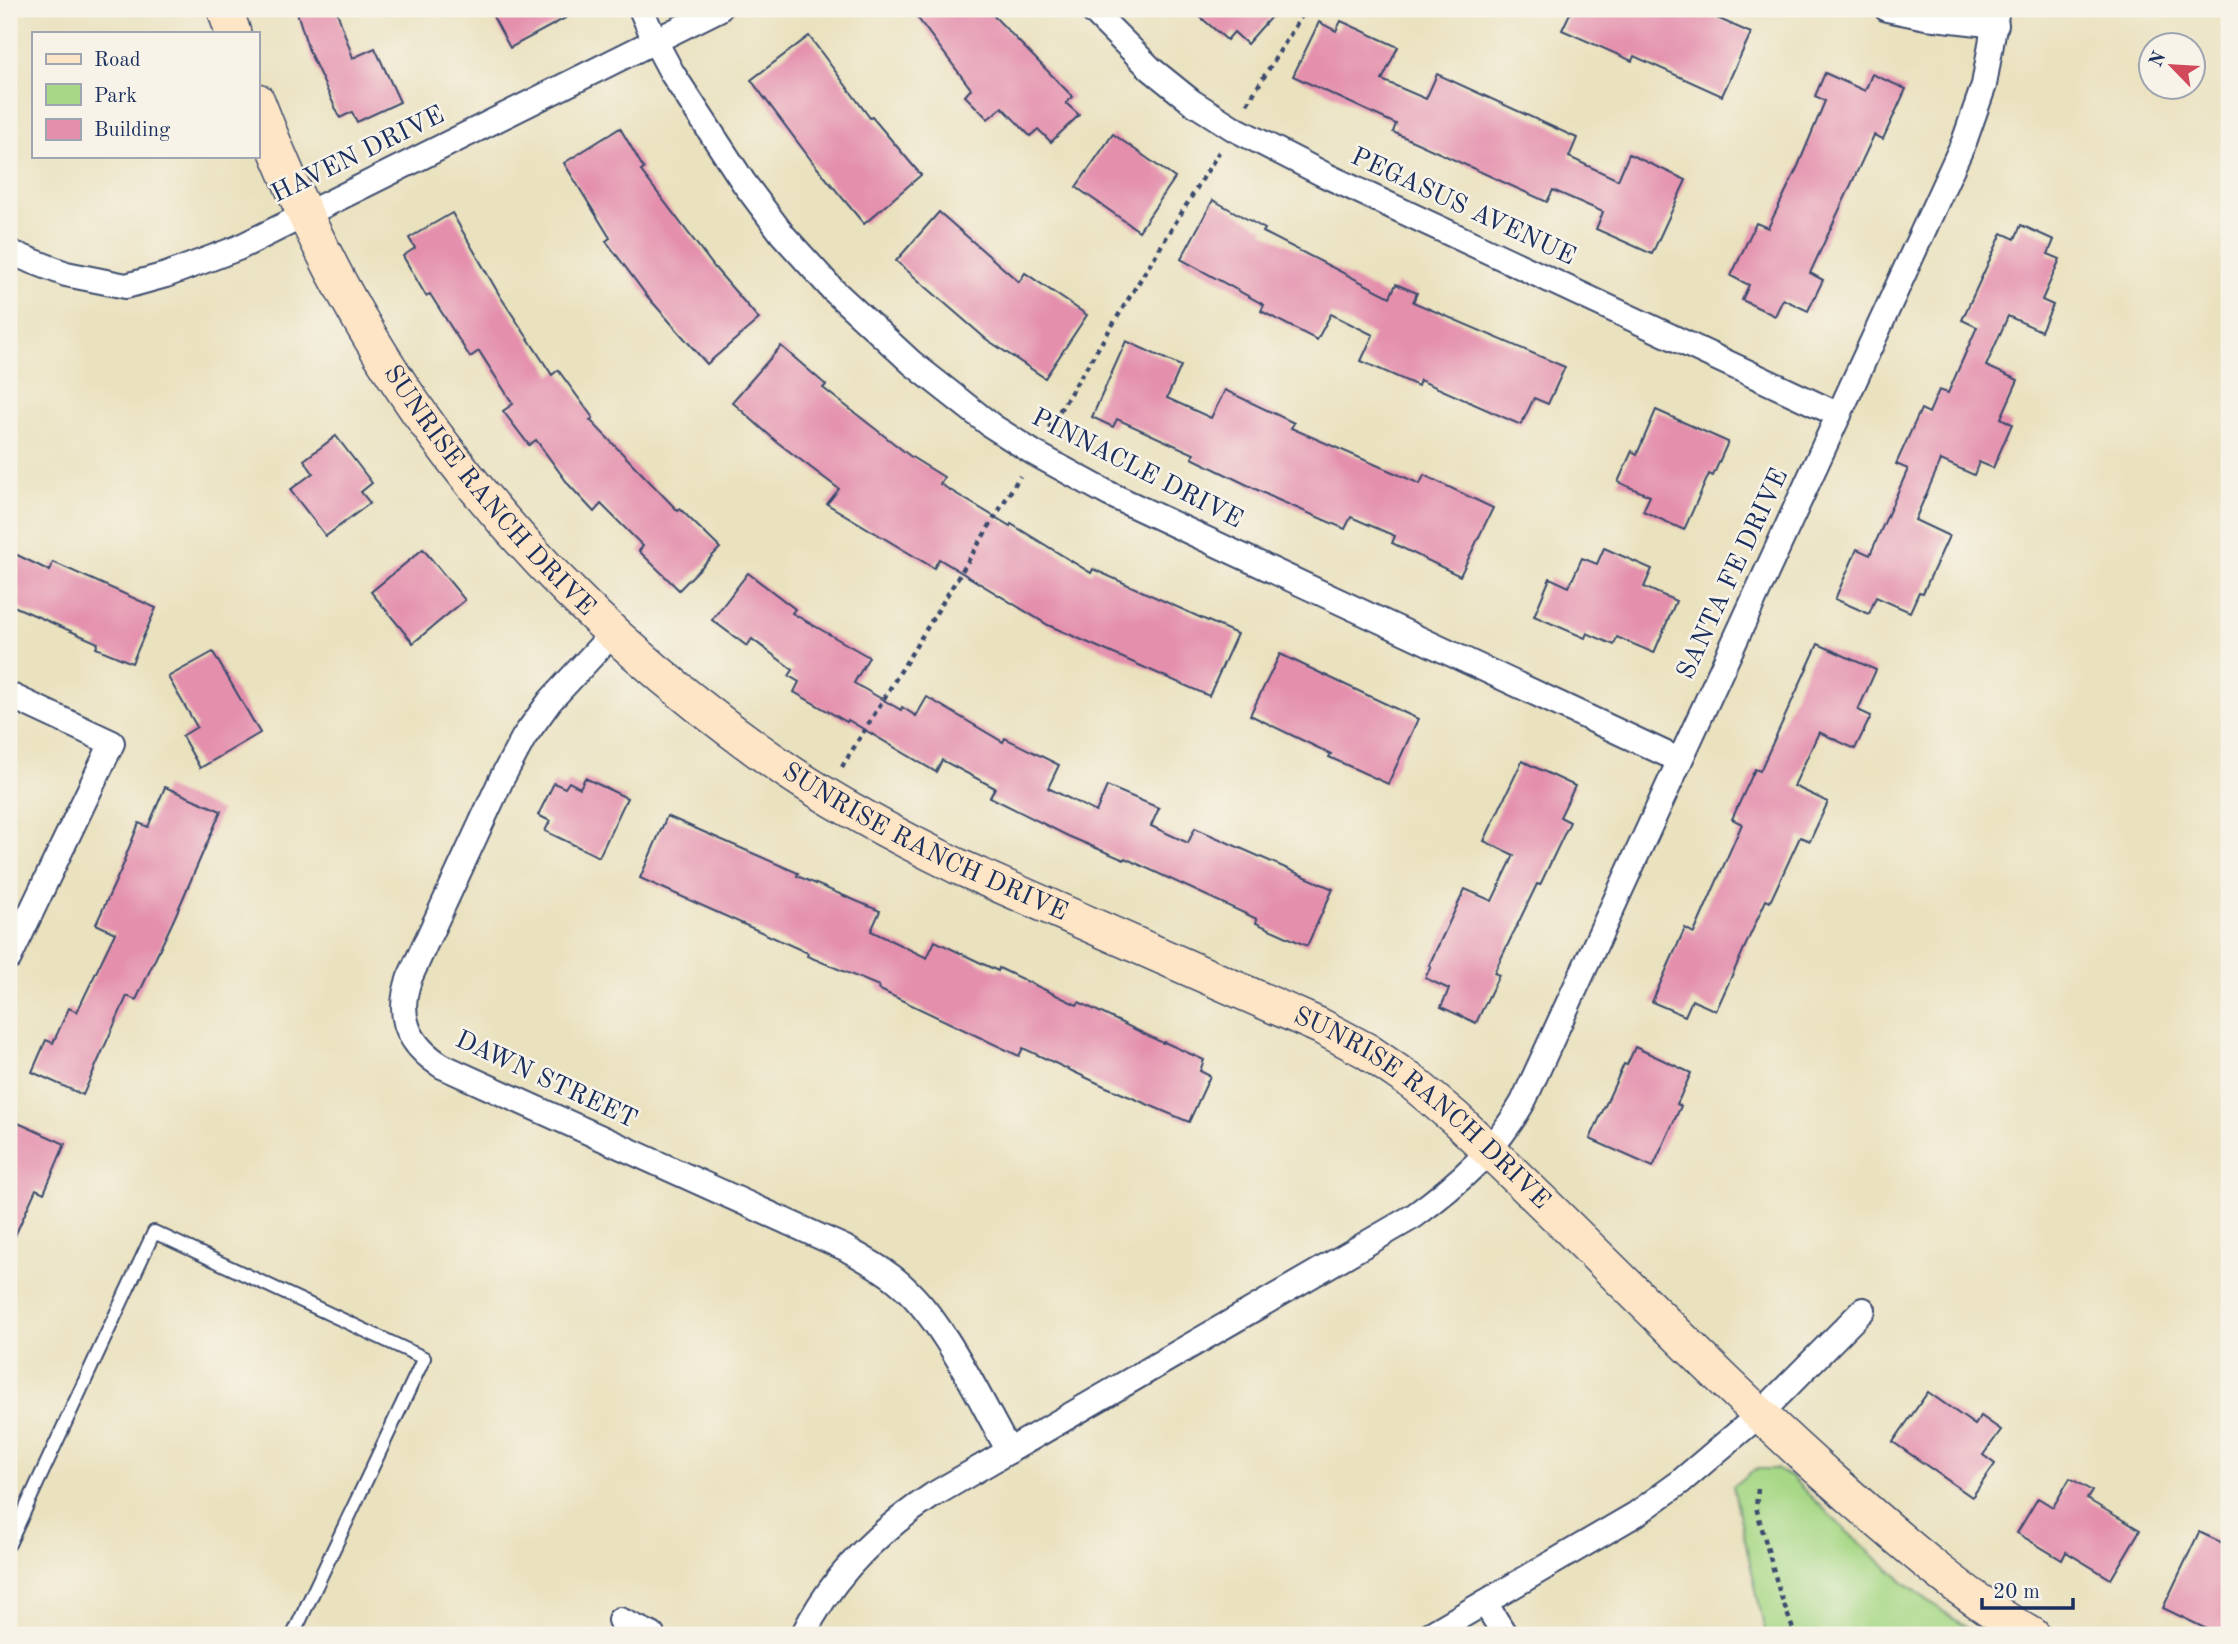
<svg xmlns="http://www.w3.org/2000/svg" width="2238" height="1644" font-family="'Old Standard TT',serif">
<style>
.green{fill:#a7d886;stroke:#618472;stroke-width:2}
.building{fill:#e490ad}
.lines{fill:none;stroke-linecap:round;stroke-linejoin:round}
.lane-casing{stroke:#3a4a6c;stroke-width:16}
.street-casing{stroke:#3a4a6c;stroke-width:28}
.secondary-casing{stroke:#3a4a6c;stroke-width:38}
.path{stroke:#3a4a6c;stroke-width:4.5;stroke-dasharray:5 5;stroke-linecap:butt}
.lane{stroke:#fff;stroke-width:12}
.street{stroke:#fff;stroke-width:24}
.secondary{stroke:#fde5c5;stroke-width:35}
.labels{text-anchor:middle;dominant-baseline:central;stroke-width:5;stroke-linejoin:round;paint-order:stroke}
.street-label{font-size:26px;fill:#1b2f5e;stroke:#f7f3e8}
</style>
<rect width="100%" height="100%" fill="#f7f3e8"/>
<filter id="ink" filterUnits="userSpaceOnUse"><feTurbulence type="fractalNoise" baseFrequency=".0143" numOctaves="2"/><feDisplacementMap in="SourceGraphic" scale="14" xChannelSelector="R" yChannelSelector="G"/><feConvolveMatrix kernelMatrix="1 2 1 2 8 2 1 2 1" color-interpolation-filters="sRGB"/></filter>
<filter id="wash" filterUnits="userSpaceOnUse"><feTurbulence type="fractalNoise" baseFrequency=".00686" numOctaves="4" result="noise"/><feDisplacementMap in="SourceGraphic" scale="28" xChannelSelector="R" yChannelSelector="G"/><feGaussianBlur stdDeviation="1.57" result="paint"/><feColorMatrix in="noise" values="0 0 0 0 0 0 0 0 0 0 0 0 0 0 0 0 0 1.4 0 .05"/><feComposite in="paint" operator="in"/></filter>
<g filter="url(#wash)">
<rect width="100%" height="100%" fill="#eae1be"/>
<path class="green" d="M 1759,1469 L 1776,1469 L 1791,1477 C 1849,1535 1908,1592 1979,1635 L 1766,1635 L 1733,1486 L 1751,1472 Z"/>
<g id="blocks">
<g class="building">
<path d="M 296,9 L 336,9 L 353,58 L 375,48 L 400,102 L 357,122 L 352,112 L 340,118 L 309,51 Z"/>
<path d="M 489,9 L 582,9 L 510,48 Z"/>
<path d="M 911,9 L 987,9 L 1073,97 L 1066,103 L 1079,115 L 1051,142 L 1038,129 L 1030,136 L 1002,107 L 988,119 L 965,96 L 971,89 Z"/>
<path d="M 1191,9 L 1278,9 L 1247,44 L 1234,32 L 1227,40 Z"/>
<path d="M 1572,9 L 1697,9 L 1751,33 L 1722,96 L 1634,56 L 1632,61 L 1562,30 Z"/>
<path d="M 1341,21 L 1398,47 L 1382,80 L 1426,99 L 1437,74 L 1577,138 L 1569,157 L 1618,180 L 1629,154 L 1686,180 L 1652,254 L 1596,229 L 1603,212 L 1553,190 L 1547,202 L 1393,132 L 1396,124 L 1293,76 L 1319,22 L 1336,31 Z"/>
<path d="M 809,36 L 870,118 L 872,117 L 921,175 L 864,224 L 814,164 L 751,80 Z"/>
<path d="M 1825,73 L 1865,91 L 1872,74 L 1906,89 L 1883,139 L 1874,135 L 1810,273 L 1823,280 L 1808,311 L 1783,299 L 1775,316 L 1742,300 L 1749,285 L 1731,276 L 1756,223 L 1768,228 L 1798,166 L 1825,101 L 1815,96 Z"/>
<path d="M 620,128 L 644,169 L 641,171 L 715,268 L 759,319 L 707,364 L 647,296 L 606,241 L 610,238 L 564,163 Z"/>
<path d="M 1113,134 L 1175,178 L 1139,231 L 1076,187 Z"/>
<path d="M 1213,200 L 1265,229 L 1263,232 L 1390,297 L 1396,284 L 1417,293 L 1413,302 L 1565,367 L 1548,404 L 1534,398 L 1521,425 L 1420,380 L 1418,386 L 1361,361 L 1373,335 L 1331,314 L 1317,340 L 1261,311 L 1264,305 L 1181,259 Z"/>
<path d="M 939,212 L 1019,282 L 1025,273 L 1087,315 L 1045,378 L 986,339 L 896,261 Z"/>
<path d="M 452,213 L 500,296 L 552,375 L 558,370 L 593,418 L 590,420 L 678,511 L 680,509 L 720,548 L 679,590 L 639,551 L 643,546 L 601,504 L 594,512 L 569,485 L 536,440 L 529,445 L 503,411 L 513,404 L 479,351 L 470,357 L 430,294 L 426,296 L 403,256 L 415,248 L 409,238 Z"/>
<path d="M 2021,225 L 2054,240 L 2048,254 L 2060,259 L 2042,300 L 2053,305 L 2041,331 L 2008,316 L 1986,366 L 2018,380 L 2001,418 L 2012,424 L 1993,468 L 1979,462 L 1974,475 L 1941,460 L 1915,520 L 1949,536 L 1923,593 L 1919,592 L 1910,612 L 1876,597 L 1869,614 L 1835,599 L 1857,549 L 1870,555 L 1908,469 L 1896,464 L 1921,409 L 1929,413 L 1939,390 L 1948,393 L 1977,327 L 1962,320 L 2002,233 L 2015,239 Z"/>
<path d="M 1126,341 L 1181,366 L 1167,398 L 1211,418 L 1225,390 L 1294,423 L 1291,428 L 1420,484 L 1424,475 L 1493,508 L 1460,576 L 1392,543 L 1395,536 L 1351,517 L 1345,529 L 1276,499 L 1192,458 L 1194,454 L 1117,419 L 1113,427 L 1092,417 Z"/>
<path d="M 781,346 L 826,385 L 823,388 L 910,456 L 944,477 L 940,484 L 1010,526 L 1011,524 L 1091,573 L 1093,569 L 1237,634 L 1209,696 L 1048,625 L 939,559 L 934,568 L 827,504 L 839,489 L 777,442 L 732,402 Z"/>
<path d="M 1656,410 L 1728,442 L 1713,476 L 1709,474 L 1684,530 L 1643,511 L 1650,496 L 1618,482 L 1632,451 L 1637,454 Z"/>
<path d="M 336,436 L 372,483 L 361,492 L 370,503 L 326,536 L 290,490 L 313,473 L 304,460 Z"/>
<path d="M 1604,548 L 1652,569 L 1644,587 L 1676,601 L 1654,653 L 1617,637 L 1614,645 L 1587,633 L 1585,638 L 1534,616 L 1550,578 L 1569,587 L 1582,558 L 1597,564 Z"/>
<path d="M 423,549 L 465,600 L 413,643 L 371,592 Z"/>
<path d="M 9,551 L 50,571 L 53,562 L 156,608 L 132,663 L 96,648 L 98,643 L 9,604 Z"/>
<path d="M 748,573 L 795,609 L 792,613 L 869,657 L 854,683 L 901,710 L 902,707 L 916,716 L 927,697 L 1003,742 L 1005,738 L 1059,765 L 1048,788 L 1096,812 L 1107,786 L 1159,808 L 1151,826 L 1188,843 L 1195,828 L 1333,889 L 1307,946 L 1256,923 L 1257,919 L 1125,858 L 1124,860 L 1068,836 L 990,797 L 995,788 L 942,760 L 936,772 L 848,720 L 847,722 L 794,692 L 799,682 L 789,676 L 793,670 L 752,639 L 747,646 L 712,620 Z"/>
<path d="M 1818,644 L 1876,670 L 1858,710 L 1871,716 L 1855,749 L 1819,732 L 1794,786 L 1828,802 L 1810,841 L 1800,837 L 1770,902 L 1766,900 L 1716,1011 L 1692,1000 L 1685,1016 L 1652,1002 L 1685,928 L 1694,933 L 1742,824 L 1732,819 L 1755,769 L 1760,771 Z"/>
<path d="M 213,652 L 260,733 L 200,768 L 182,736 L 197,727 L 168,677 Z"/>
<path d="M 1280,654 L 1418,719 L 1388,784 L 1329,757 L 1331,754 L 1250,715 Z"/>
<path d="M 1522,761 L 1575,786 L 1560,817 L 1570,822 L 1540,885 L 1537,884 L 1494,973 L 1499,975 L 1476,1023 L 1441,1007 L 1449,989 L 1425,978 L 1431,966 L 1429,965 L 1465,889 L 1492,901 L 1514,855 L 1484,841 Z"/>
<path d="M 585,778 L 627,798 L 599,857 L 545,831 L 550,821 L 538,815 L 554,783 L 565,788 L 569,782 L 580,788 Z"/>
<path d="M 165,787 L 221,811 L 174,919 L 136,1000 L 127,996 L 83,1095 L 32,1072 L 46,1040 L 53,1043 L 69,1008 L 77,1012 L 115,933 L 96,924 L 125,861 L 124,860 L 139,823 L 148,827 Z"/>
<path d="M 667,816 L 798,873 L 797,876 L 880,911 L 871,931 L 927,958 L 935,941 L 998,971 L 999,968 L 1077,1005 L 1079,1002 L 1163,1043 L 1164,1042 L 1204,1060 L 1200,1071 L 1210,1076 L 1189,1122 L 1104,1086 L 1023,1048 L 1019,1056 L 878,989 L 879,986 L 807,956 L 808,953 L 640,878 Z"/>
<path d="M 1635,1047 L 1691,1073 L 1677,1104 L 1681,1106 L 1653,1167 L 1590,1139 L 1624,1064 L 1627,1065 Z"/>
<path d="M 9,1119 L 65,1144 L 44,1193 L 36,1189 L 9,1249 Z"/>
<path d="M 1928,1392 L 1975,1425 L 1981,1416 L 2001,1430 L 1983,1455 L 1995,1464 L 1972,1497 L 1893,1442 Z"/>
<path d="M 2070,1478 L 2092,1491 L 2087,1499 L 2140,1530 L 2111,1579 L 2066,1552 L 2062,1560 L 2017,1533 L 2038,1498 L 2053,1507 Z"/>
<path d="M 2199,1532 L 2229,1546 L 2229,1635 L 2219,1635 L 2163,1608 Z"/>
</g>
</g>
</g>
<g filter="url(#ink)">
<use href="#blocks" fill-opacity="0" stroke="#3a4a6c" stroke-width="2"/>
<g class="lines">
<defs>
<path id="lane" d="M 9,1544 L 154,1232 L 424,1358 L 293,1635"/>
<g id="street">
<path d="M 641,9 L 655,41 L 672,73 L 744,183 L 783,235 L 833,290 L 912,363 L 992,426 L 1034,453 L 1109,494 L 1679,760"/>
<path d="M 1091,9 L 1151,69 L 1192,102 L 1233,128 L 1325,175 L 1839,415"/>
<path d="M 1887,9 L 1926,17 L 1996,25"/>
<path d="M 9,252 L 66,274 L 126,286 L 166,275 L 238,248 L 719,9"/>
<path d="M 613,633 L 550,701 L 524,737 L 502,778 L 410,977 C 396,1015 407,1044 442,1066 L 845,1248 C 862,1258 880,1267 896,1280 C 944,1319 978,1397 1009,1451"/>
<path d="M 9,695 L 112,743 L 9,958"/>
<path d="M 1485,1603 L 1505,1635"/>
<path d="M 620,1620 L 652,1635"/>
<path d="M 803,1635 C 832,1576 878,1531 933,1495 L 1414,1216 C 1458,1184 1497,1149 1523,1102 L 1964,142 L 1984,85 L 1997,9"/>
<path d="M 1429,1635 L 1636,1514 L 1679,1483 L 1759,1415 L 1863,1310"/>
</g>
<g id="secondary">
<path d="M 225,9 L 233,33"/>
<path id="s1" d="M 257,101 C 305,228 371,353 454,460 C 547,581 663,686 789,772 C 843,808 900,838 957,866 L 1320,1026 L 1367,1051 L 1412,1082 L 1455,1118 C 1583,1238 1703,1366 1835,1483 C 1898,1538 1959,1594 2032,1635"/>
</g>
</defs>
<use href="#lane" class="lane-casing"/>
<use href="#street" class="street-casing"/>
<use href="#secondary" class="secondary-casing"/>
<g class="path">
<path d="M 1247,104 L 1306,9"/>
<path d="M 1049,428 L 1219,152"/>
<path d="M 842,767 L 1020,476"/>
<path d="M 1758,1489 L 1756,1507 L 1779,1590 L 1795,1635"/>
</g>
<use href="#lane" class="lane"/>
<use href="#street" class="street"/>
<use href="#secondary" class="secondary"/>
</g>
</g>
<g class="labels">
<g class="street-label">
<text transform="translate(358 155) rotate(-26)">HAVEN DRIVE</text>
<text transform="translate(1463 207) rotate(25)">PEGASUS AVENUE</text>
<text transform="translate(1137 469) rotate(27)">PINNACLE DRIVE</text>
<text stroke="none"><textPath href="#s1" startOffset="457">SUNRISE RANCH DRIVE</textPath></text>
<text transform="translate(1733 574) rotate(-65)">SANTA FE DRIVE</text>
<text stroke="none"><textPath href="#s1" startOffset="1024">SUNRISE RANCH DRIVE</textPath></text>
<text transform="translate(546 1080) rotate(25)">DAWN STREET</text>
<text stroke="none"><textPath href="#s1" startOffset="1591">SUNRISE RANCH DRIVE</textPath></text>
</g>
</g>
<rect width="2238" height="1644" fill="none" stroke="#f7f3e8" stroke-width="35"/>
<rect x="32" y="32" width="228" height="126" fill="#f7f3e8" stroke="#9fa5b1" stroke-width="2"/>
<rect x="46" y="54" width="35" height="10" fill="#fde5c5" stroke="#9fa5b1" stroke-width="2"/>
<text x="94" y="66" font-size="21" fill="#1b2f5e">Road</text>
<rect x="46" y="84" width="35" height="21" fill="#a7d886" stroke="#9fa5b1" stroke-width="2"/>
<text x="94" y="102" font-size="21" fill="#1b2f5e">Park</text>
<rect x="46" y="119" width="35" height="21" fill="#e490ad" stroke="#9fa5b1" stroke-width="2"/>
<text x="94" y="136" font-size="21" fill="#1b2f5e">Building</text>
<g transform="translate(2172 66) rotate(295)"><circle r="33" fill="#f7f3e8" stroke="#9fa5b1" stroke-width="2"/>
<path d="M0-5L12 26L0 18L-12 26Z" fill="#d1495b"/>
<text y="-10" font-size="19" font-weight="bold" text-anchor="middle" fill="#1b2f5e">N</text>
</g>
<path d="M1982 1598v10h91v-10" fill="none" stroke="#1b2f5e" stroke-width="3.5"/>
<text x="1993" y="1598" font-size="21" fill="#1b2f5e" stroke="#f7f3e8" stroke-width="5" paint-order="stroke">20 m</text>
</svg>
